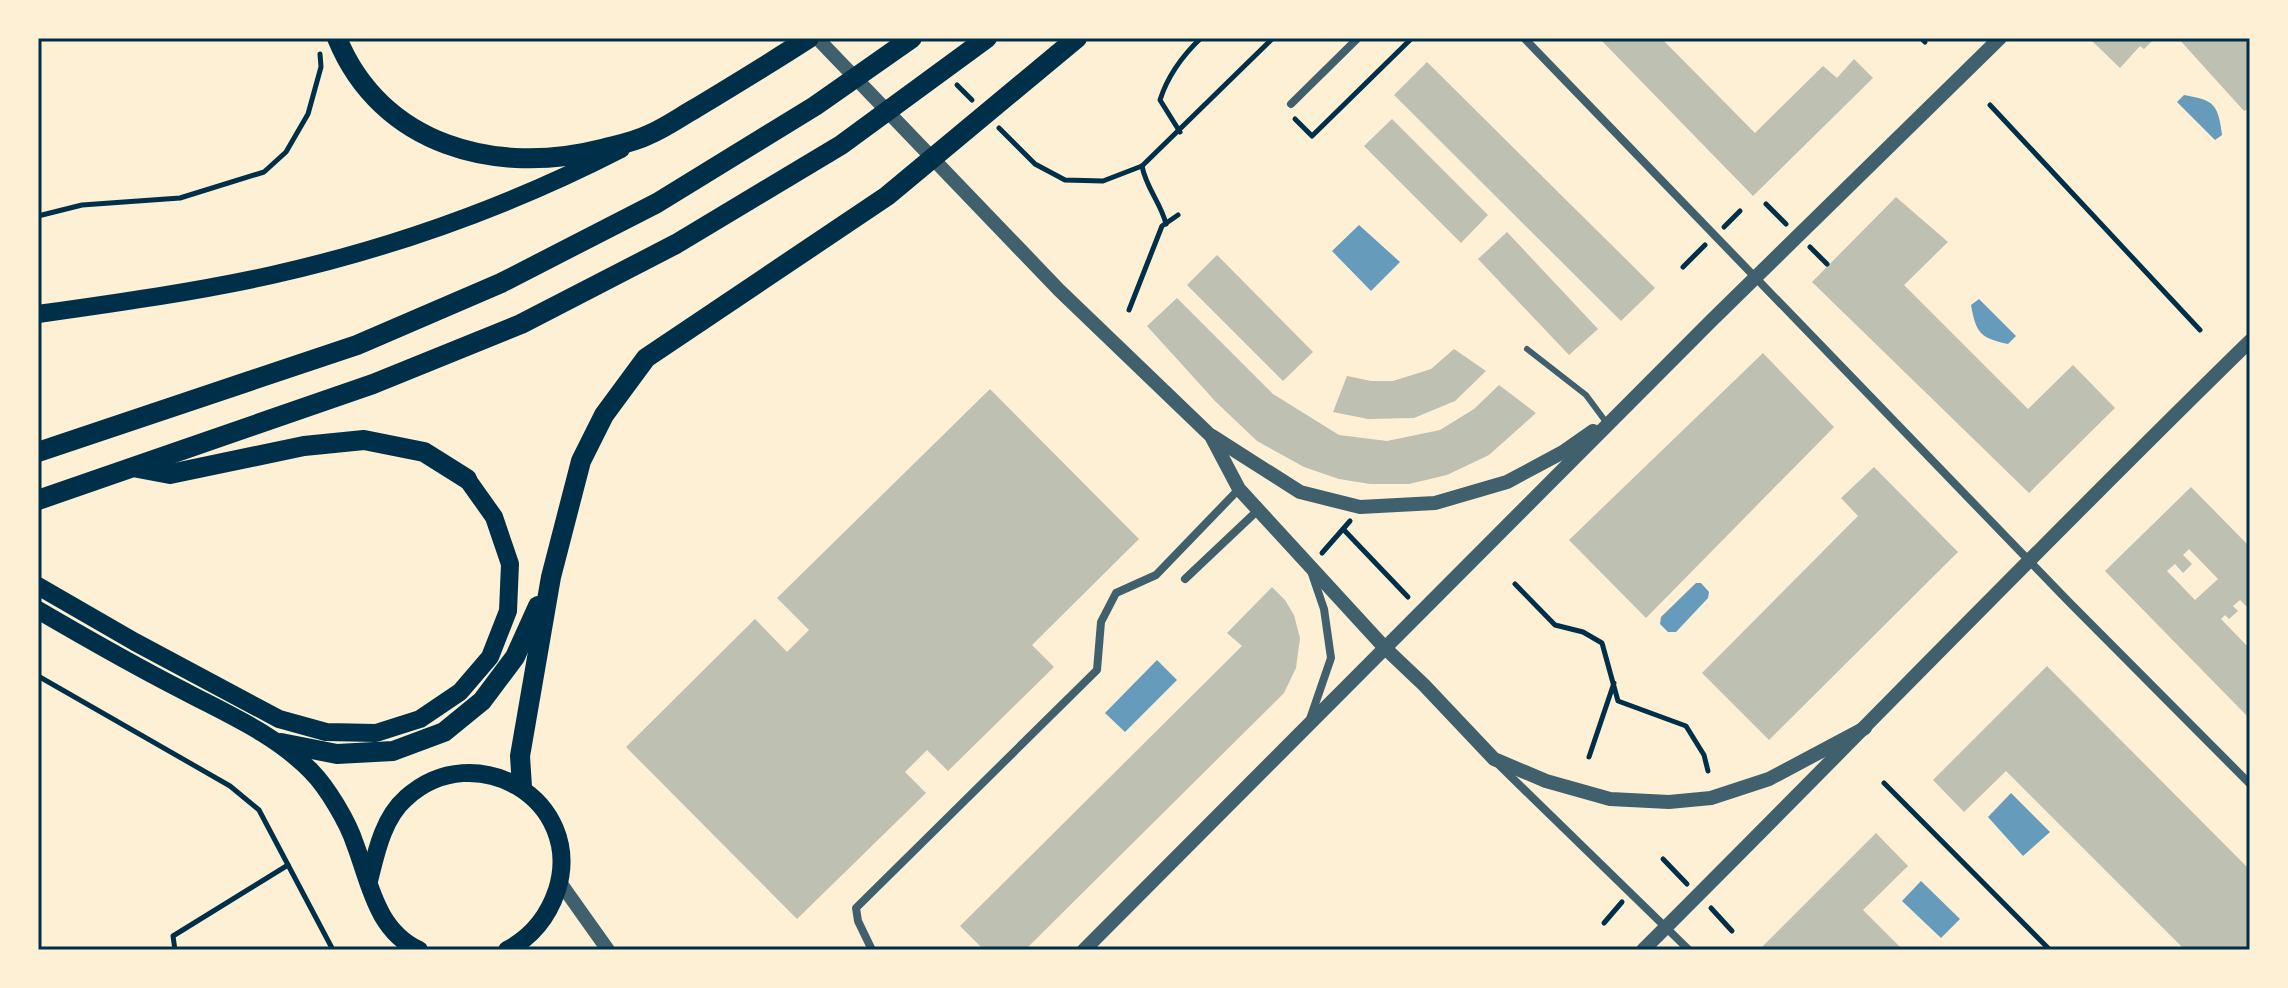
<svg xmlns="http://www.w3.org/2000/svg" width="2288" height="988" font-family="'PT Sans Narrow',sans-serif">
<style>
.water{fill:#669bbc}
.building{fill:#bec0b2;fill-rule:evenodd}
.lines{fill:none;stroke-linecap:round;stroke-linejoin:round}
.path{stroke:#003049;stroke-width:5}
.service{stroke:#3f606c;stroke-width:6}
.minor{stroke:#3f606c;stroke-width:8}
.tertiary{stroke:#3f606c;stroke-width:14}
.primary{stroke:#003049;stroke-width:18}
.motorway{stroke:#003049;stroke-width:20}
.neatline{fill:none;stroke:#003049;stroke-width:3}
</style>
<rect width="100%" height="100%" fill="#fdf0d5"/>
<g class="water">
<path d="M 2184,95 C 2214,100 2218,104 2222,135 L 2215,140 L 2177,102 Z"/>
<path d="M 1359,225 L 1400,262 L 1371,291 L 1332,251 Z"/>
<path d="M 1979,299 L 2016,336 L 2008,344 C 1980,338 1976,333 1971,305 Z"/>
<path d="M 1696,583 L 1701,583 L 1709,592 L 1708,598 L 1676,632 L 1668,632 L 1660,624 L 1661,617 Z"/>
<path d="M 1157,660 L 1177,680 L 1125,732 L 1105,713 Z"/>
<path d="M 2011,793 L 2050,832 L 2023,856 L 1988,817 Z"/>
<path d="M 1921,881 L 1960,919 L 1941,938 L 1902,901 Z"/>
</g>
<g class="building">
<path d="M 1599,38 L 1661,38 L 1755,133 L 1823,66 L 1837,78 L 1854,59 L 1873,78 L 1753,196 Z"/>
<path d="M 2089,38 L 2155,38 L 2144,49 L 2140,46 L 2120,68 Z"/>
<path d="M 2178,38 L 2250,38 L 2250,111 L 2248,109 L 2244,111 Z"/>
<path d="M 1427,62 L 1655,288 L 1621,321 L 1394,95 Z"/>
<path d="M 1392,119 L 1488,215 L 1461,243 L 1364,146 Z"/>
<path d="M 1896,197 L 1948,242 L 1904,285 L 2028,409 L 2073,365 L 2115,408 L 2029,493 L 1812,282 Z"/>
<path d="M 1507,232 L 1598,329 L 1569,355 L 1478,259 Z"/>
<path d="M 1217,255 L 1313,352 L 1283,381 L 1187,285 Z"/>
<path d="M 1177,298 L 1273,394 L 1339,435 L 1387,441 L 1440,430 L 1474,409 L 1499,385 L 1536,413 L 1489,455 L 1447,475 L 1409,484 L 1370,484 L 1339,479 L 1304,467 L 1257,441 L 1216,402 L 1147,326 Z"/>
<path d="M 1454,349 L 1486,371 L 1455,401 L 1414,418 L 1368,419 L 1333,412 L 1347,376 L 1371,381 L 1393,381 L 1431,369 Z"/>
<path d="M 1763,353 L 1834,427 L 1646,618 L 1569,540 Z"/>
<path d="M 990,389 L 1139,539 L 1032,645 L 1054,667 L 948,771 L 927,750 L 905,772 L 926,793 L 797,919 L 626,747 L 755,619 L 787,652 L 809,630 L 777,598 Z"/>
<path d="M 1874,467 L 1958,552 L 1769,740 L 1702,673 L 1858,516 L 1841,498 Z"/>
<path d="M 2191,487 L 2250,547 L 2250,610 L 2240,600 L 2233,606 L 2238,611 L 2229,619 L 2225,615 L 2221,619 L 2250,649 L 2250,719 L 2105,571 ZM 2189,549 L 2218,579 L 2195,600 L 2167,571 L 2175,564 L 2183,573 L 2192,564 L 2183,555 Z"/>
<path d="M 1272,587 L 1285,600 L 1294,615 L 1300,638 L 1296,668 L 1284,693 L 1025,950 L 984,950 L 960,926 L 1242,646 L 1227,633 Z"/>
<path d="M 2047,666 L 2250,870 L 2250,947 L 2247,950 L 2185,950 L 2006,771 L 1964,812 L 1933,780 Z"/>
<path d="M 1876,833 L 1908,866 L 1863,910 L 1903,950 L 1759,950 Z"/>
</g>
<g class="lines">
<g class="path">
<path d="M 1921,38 L 1925,42"/>
<path d="M 957,85 L 972,100"/>
<path d="M 1990,105 L 2200,330"/>
<path d="M 1295,119 L 1312,136 L 1412,38"/>
<path d="M 999,128 L 1035,164 L 1065,180 L 1103,181 L 1142,166 L 1273,38"/>
<path d="M 1180,132 L 1160,100 C 1168,75 1182,56 1201,38"/>
<path d="M 1142,166 C 1146,188 1161,203 1166,224"/>
<path d="M 1766,204 L 1786,224"/>
<path d="M 38,216 L 82,205 L 180,198 L 264,172 L 286,152 L 308,114 L 321,67 L 320,54"/>
<path d="M 1724,227 L 1740,211"/>
<path d="M 1810,247 L 1827,264"/>
<path d="M 1683,267 L 1705,245"/>
<path d="M 1129,310 L 1162,226 L 1178,215"/>
<path d="M 1344,530 L 1408,597"/>
<path d="M 1322,553 L 1350,521"/>
<path d="M 1515,584 L 1555,625 L 1583,632 L 1602,643 L 1618,701 L 1686,726 L 1704,755 L 1708,771"/>
<path d="M 38,676 L 230,786 L 259,810 L 333,950"/>
<path d="M 1589,757 L 1614,683"/>
<path d="M 1884,783 L 2050,950"/>
<path d="M 1663,859 L 1687,884"/>
<path d="M 1711,908 L 1732,931"/>
<path d="M 1604,923 L 1622,902"/>
<path d="M 175,950 L 173,936 L 288,865"/>
</g>
<path class="service" d="M 1527,349 L 1586,395 L 1606,422"/>
<g class="minor">
<path d="M 1524,38 L 2069,602 L 2250,784"/>
<path d="M 1291,104 L 1358,38"/>
<path d="M 1185,579 L 1258,510"/>
<path d="M 1310,719 L 1331,658 L 1324,609 L 1312,574"/>
<path d="M 1500,766 L 1689,950"/>
<path d="M 872,950 L 858,921 L 856,908 L 1097,670 L 1101,622 L 1116,593 L 1156,575 L 1239,489"/>
</g>
<g class="tertiary">
<path d="M 817,38 L 1059,290 L 1211,436 L 1239,489 L 1385,648 L 1424,685 L 1494,759 L 1546,781 L 1610,799 L 1669,802 L 1711,798 L 1769,779 L 1865,728"/>
<path d="M 1212,436 L 1300,492 L 1360,507 L 1435,503 L 1507,482 L 1563,452 L 1593,431"/>
<path d="M 559,881 L 608,950"/>
<path d="M 1084,950 L 1712,320 L 2000,38"/>
<path d="M 1643,950 C 1846,748 2045,541 2250,341"/>
</g>
<g class="primary">
<path d="M 38,314 C 116,303 195,292 272,275 C 392,248 512,205 621,149"/>
<path d="M 38,586 L 135,642 L 279,719 L 326,732 L 376,733 L 420,719 L 460,692 L 490,657 L 508,611 L 510,564 L 494,517 L 467,479"/>
<path d="M 38,610 C 86,638 133,665 182,690 C 227,714 275,734 311,771 C 327,787 348,822 355,844 C 370,883 376,930 419,950"/>
<path d="M 369,881 C 376,853 383,818 406,798 C 475,735 585,800 557,890 C 548,917 532,937 507,950"/>
</g>
<g class="motorway">
<path d="M 337,38 C 381,146 497,176 602,149 C 617,145 634,142 648,135 C 665,128 680,117 696,108 C 734,85 772,62 809,38"/>
<path d="M 38,452 L 357,345 L 501,283 L 657,203 L 815,106 L 912,38"/>
<path d="M 138,468 L 170,474 L 304,446 L 364,440 L 424,452 L 467,479"/>
<path d="M 38,500 L 373,384 L 521,324 L 676,244 L 841,145 L 987,38"/>
<path d="M 281,743 L 337,754 L 393,751 L 444,732 L 482,701 L 515,657 L 538,606"/>
<path d="M 522,787 L 520,756 L 551,577 L 581,461 L 604,415 L 646,358 L 887,196 L 1077,38"/>
</g>
</g>
<rect width="2288" height="988" fill="none" stroke="#fdf0d5" stroke-width="80"/>
<rect x="40" y="40" width="2208" height="908" class="neatline"/>
</svg>
